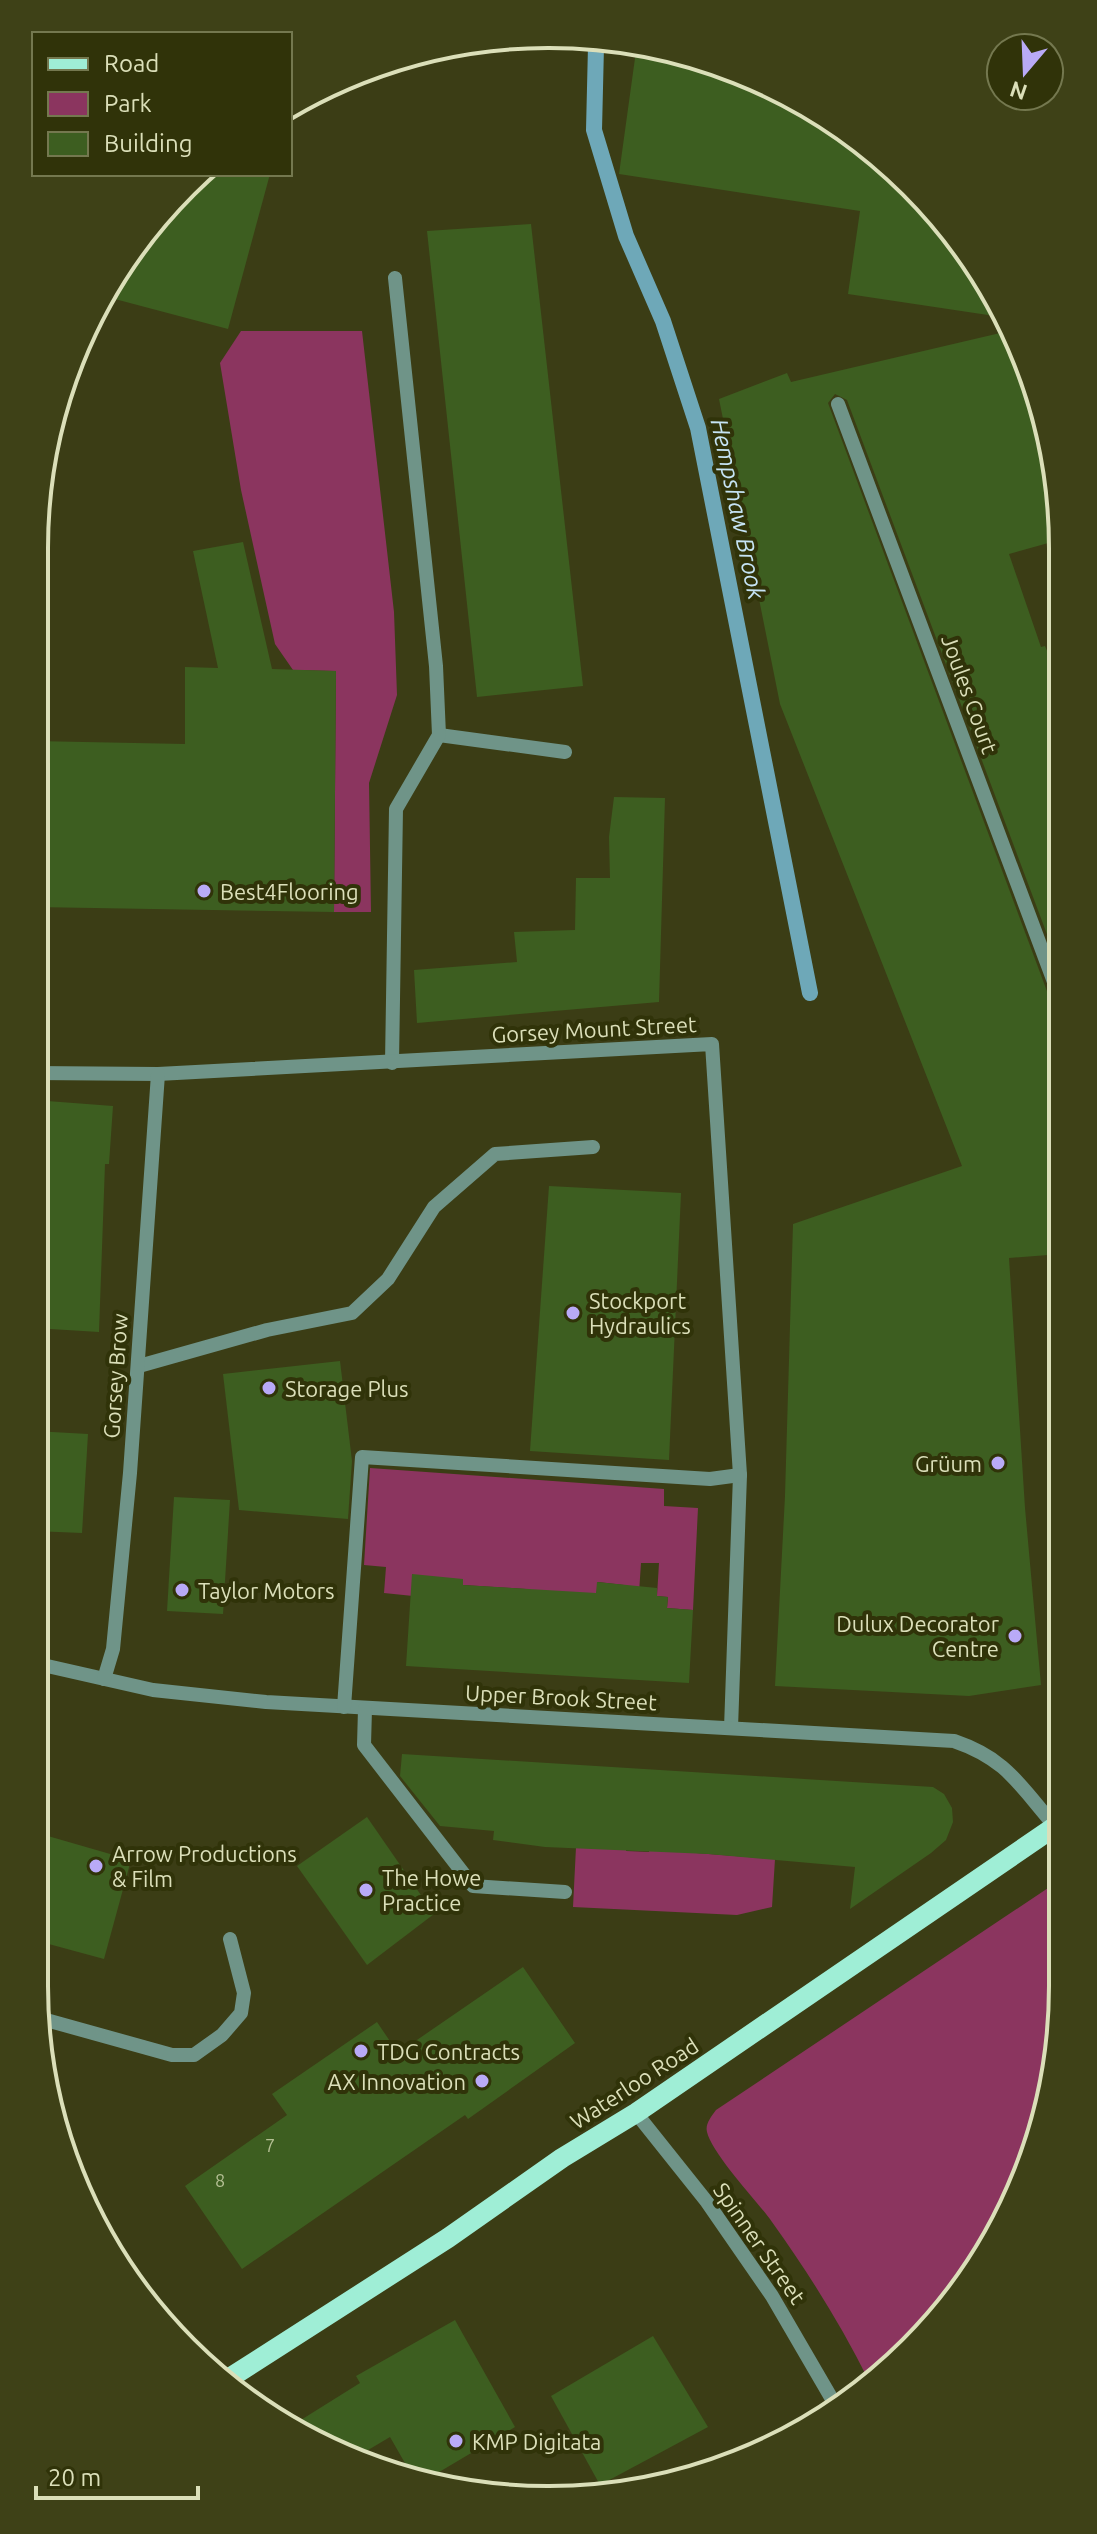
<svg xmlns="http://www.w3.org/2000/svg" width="1097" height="2534" font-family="Ubuntu,sans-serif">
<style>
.green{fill:#8b355f}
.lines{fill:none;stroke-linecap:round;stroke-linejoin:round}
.stream{stroke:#6ea8b8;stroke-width:16}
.building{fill:#3d5e20}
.minor{stroke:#6f9488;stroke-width:14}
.major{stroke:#9feed6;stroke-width:20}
.poi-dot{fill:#b9aaf7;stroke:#303309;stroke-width:3}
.labels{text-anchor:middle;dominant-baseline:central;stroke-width:8;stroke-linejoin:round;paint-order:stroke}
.number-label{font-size:18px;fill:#b4bf93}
.street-label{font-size:22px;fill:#dbdfb9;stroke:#303309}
.poi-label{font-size:22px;fill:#dbdfb9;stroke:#303309;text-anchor:start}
.water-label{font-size:24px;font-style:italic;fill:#c6e4f5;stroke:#303309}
.rim{fill:none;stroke:#dbdfb9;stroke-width:4}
</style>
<rect width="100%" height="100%" fill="#3b3d15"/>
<g class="green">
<path d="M 241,331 L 362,331 L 394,612 L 397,695 L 369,783 L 371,912 L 334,912 L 336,671 L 293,670 L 275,644 L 241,490 L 220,363 Z"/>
<path d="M 370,1468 L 664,1489 L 664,1506 L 698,1508 L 693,1610 L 667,1608 L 668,1597 L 657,1596 L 659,1563 L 641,1563 L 639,1593 L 624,1585 L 598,1582 L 595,1609 L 526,1589 L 463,1585 L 463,1579 L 442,1599 L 384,1593 L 386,1567 L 364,1565 Z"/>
<path d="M 627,1837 L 626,1851 L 649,1852 L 650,1838 L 696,1853 L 775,1859 L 772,1907 L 737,1915 L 573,1907 L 576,1847 Z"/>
<path d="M 1063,1878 L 1063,1985 L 1036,2151 L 936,2324 L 868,2379 C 841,2325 808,2272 772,2222 C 758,2202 712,2154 707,2132 C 705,2124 711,2117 716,2110 Z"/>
</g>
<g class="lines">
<path class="stream" d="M 596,46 L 594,130 L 626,236 L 663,321 L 698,428 L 810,993"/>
</g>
<g class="building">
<path d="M 636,51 L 714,61 L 835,121 L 936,210 L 1008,318 L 848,294 L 860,211 L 619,174 Z"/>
<path d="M 208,174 L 270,174 L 228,329 L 111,298 L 162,209 Z"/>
<path d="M 531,224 L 583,686 L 477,697 L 427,231 Z"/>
<path d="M 1013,330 L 1059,481 L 1059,540 L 1009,554 L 1041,647 L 1045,646 L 1059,679 L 1060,969 L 847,400 L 835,394 L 828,403 L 1051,1002 L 1060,1008 L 1061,1254 L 1009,1258 L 1025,1508 L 1041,1685 L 969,1696 L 775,1686 L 785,1496 L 793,1224 L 962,1166 L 780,704 L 719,399 L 787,373 L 791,382 Z"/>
<path d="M 243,542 L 272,669 L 336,671 L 334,912 L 34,907 L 34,741 L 185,744 L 185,667 L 218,668 L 193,551 Z"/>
<path d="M 614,797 L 665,798 L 659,1002 L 417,1023 L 414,970 L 517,962 L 514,932 L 575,930 L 576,878 L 610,878 L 609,837 Z"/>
<path d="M 34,1100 L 113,1106 L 109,1164 L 105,1164 L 99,1332 L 34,1328 Z"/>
<path d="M 549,1186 L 681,1193 L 669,1460 L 530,1451 Z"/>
<path d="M 340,1361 L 352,1461 L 348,1519 L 239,1510 L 223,1374 Z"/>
<path d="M 34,1431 L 88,1434 L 82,1533 L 34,1531 Z"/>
<path d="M 174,1497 L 230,1500 L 223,1614 L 167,1611 Z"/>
<path d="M 412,1574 L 463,1579 L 463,1585 L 596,1593 L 597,1582 L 657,1588 L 657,1596 L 668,1597 L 667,1608 L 693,1610 L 689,1683 L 406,1666 Z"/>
<path d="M 402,1754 L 933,1787 L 944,1794 L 952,1808 L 953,1822 L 946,1840 L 931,1853 L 850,1909 L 855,1867 L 708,1854 L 545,1847 L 493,1840 L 494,1831 L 440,1826 L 400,1776 Z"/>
<path d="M 367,1817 L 434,1914 L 367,1965 L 297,1866 Z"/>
<path d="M 34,1832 L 131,1860 L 104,1959 L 34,1940 Z"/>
<path d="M 523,1967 L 575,2043 L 468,2119 L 465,2115 L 242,2269 L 185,2186 L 287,2115 L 272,2094 L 377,2022 L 398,2053 Z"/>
<path d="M 455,2320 L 515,2427 L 424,2481 L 413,2477 L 390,2437 L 358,2456 L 288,2428 L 360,2383 L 356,2376 Z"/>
<path d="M 653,2336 L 708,2427 L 600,2485 L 551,2396 Z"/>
</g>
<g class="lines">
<g class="minor">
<path d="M 838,404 L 1060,998"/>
<path d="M 439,735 L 565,752"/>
<path d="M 392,1063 L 396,809 L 439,735 L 436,666 L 395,278"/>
<path d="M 34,1073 L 158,1074 L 712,1044 L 740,1475 L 731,1728"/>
<path d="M 139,1366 L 267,1330 L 352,1313 L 388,1279 L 434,1207 L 495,1154 L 593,1147"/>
<path d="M 34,1663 L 153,1690 L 266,1702 L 954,1741 C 1007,1759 1019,1785 1055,1826"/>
<path d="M 104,1679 L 113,1649 L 130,1473 L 158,1074"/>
<path d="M 344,1707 L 362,1457 L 710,1479 L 740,1475"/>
<path d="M 365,1709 L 364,1745 L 473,1886 L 565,1892"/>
<path d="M 39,2018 L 172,2055 L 194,2055 L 222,2035 L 241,2013 L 244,1993 L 230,1939"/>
<path d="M 636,2113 L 707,2202 L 772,2296 L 836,2406"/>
</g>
<path class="major" d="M 228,2379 L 448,2238 L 562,2158 L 636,2113 L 1063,1821"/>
</g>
<g class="poi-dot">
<circle cx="204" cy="891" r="8"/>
<circle cx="573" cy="1313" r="8"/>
<circle cx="269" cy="1388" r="8"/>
<circle cx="998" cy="1463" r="8"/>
<circle cx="182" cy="1590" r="8"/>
<circle cx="1015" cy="1636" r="8"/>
<circle cx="96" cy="1866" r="8"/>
<circle cx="366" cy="1890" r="8"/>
<circle cx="361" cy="2051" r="8"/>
<circle cx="482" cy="2081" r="8"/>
<circle cx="456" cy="2441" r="8"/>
</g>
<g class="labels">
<g class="number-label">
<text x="270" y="2145">7</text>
<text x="220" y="2180">8</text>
</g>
<g class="street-label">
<text transform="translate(970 694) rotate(70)">Joules Court</text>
<text transform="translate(594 1029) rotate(-3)">Gorsey Mount Street</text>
<text transform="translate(115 1376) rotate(-86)">Gorsey Brow</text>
<text transform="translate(561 1697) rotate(3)">Upper Brook Street</text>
<text transform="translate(634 2083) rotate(-33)">Waterloo Road</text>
<text transform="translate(760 2243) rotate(55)">Spinner Street</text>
</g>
<g class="poi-label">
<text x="220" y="891">Best4Flooring</text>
<text x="589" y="1300">Stockport<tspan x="589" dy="25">Hydraulics</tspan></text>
<text x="285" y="1388">Storage Plus</text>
<text x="982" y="1463" text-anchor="end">Grüum</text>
<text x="198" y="1590">Taylor Motors</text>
<text x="999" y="1623" text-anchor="end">Dulux Decorator<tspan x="999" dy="25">Centre</tspan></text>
<text x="112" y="1853">Arrow Productions<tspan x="112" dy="25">&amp; Film</tspan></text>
<text x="382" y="1877">The Howe<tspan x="382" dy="25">Practice</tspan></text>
<text x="377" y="2051">TDG Contracts</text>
<text x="466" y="2081" text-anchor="end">AX Innovation</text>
<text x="472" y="2441">KMP Digitata</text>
</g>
<g class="water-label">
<text transform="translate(738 509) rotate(78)">Hempshaw Brook</text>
</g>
</g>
<path d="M0 0H1097V2534H0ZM548 48H549A500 500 0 0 1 1049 548V1986A500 500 0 0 1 549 2486H548A500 500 0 0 1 48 1986V548A500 500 0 0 1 548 48Z" fill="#3e4117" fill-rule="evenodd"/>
<path class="rim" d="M548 48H549A500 500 0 0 1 1049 548V1986A500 500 0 0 1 549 2486H548A500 500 0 0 1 48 1986V548A500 500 0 0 1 548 48Z"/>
<rect x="32" y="32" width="260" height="144" fill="#303309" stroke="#74784f" stroke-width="2"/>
<rect x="48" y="58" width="40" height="12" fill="#9feed6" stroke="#74784f" stroke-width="2"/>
<text x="104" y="72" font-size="24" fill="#dbdfb9">Road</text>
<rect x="48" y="92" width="40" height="24" fill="#8b355f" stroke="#74784f" stroke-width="2"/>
<text x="104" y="112" font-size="24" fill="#dbdfb9">Park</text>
<rect x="48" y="132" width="40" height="24" fill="#3d5e20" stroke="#74784f" stroke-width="2"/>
<text x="104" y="152" font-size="24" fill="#dbdfb9">Building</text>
<g transform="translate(1025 72) rotate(199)"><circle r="38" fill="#303309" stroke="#74784f" stroke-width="2"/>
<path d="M0-6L14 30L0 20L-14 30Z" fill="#b9aaf7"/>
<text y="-12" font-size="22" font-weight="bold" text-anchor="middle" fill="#dbdfb9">N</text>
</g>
<path d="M36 2486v12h162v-12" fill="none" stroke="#dbdfb9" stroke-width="4"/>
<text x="48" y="2486" font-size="24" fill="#dbdfb9" stroke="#303309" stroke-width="6" paint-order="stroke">20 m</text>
</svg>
